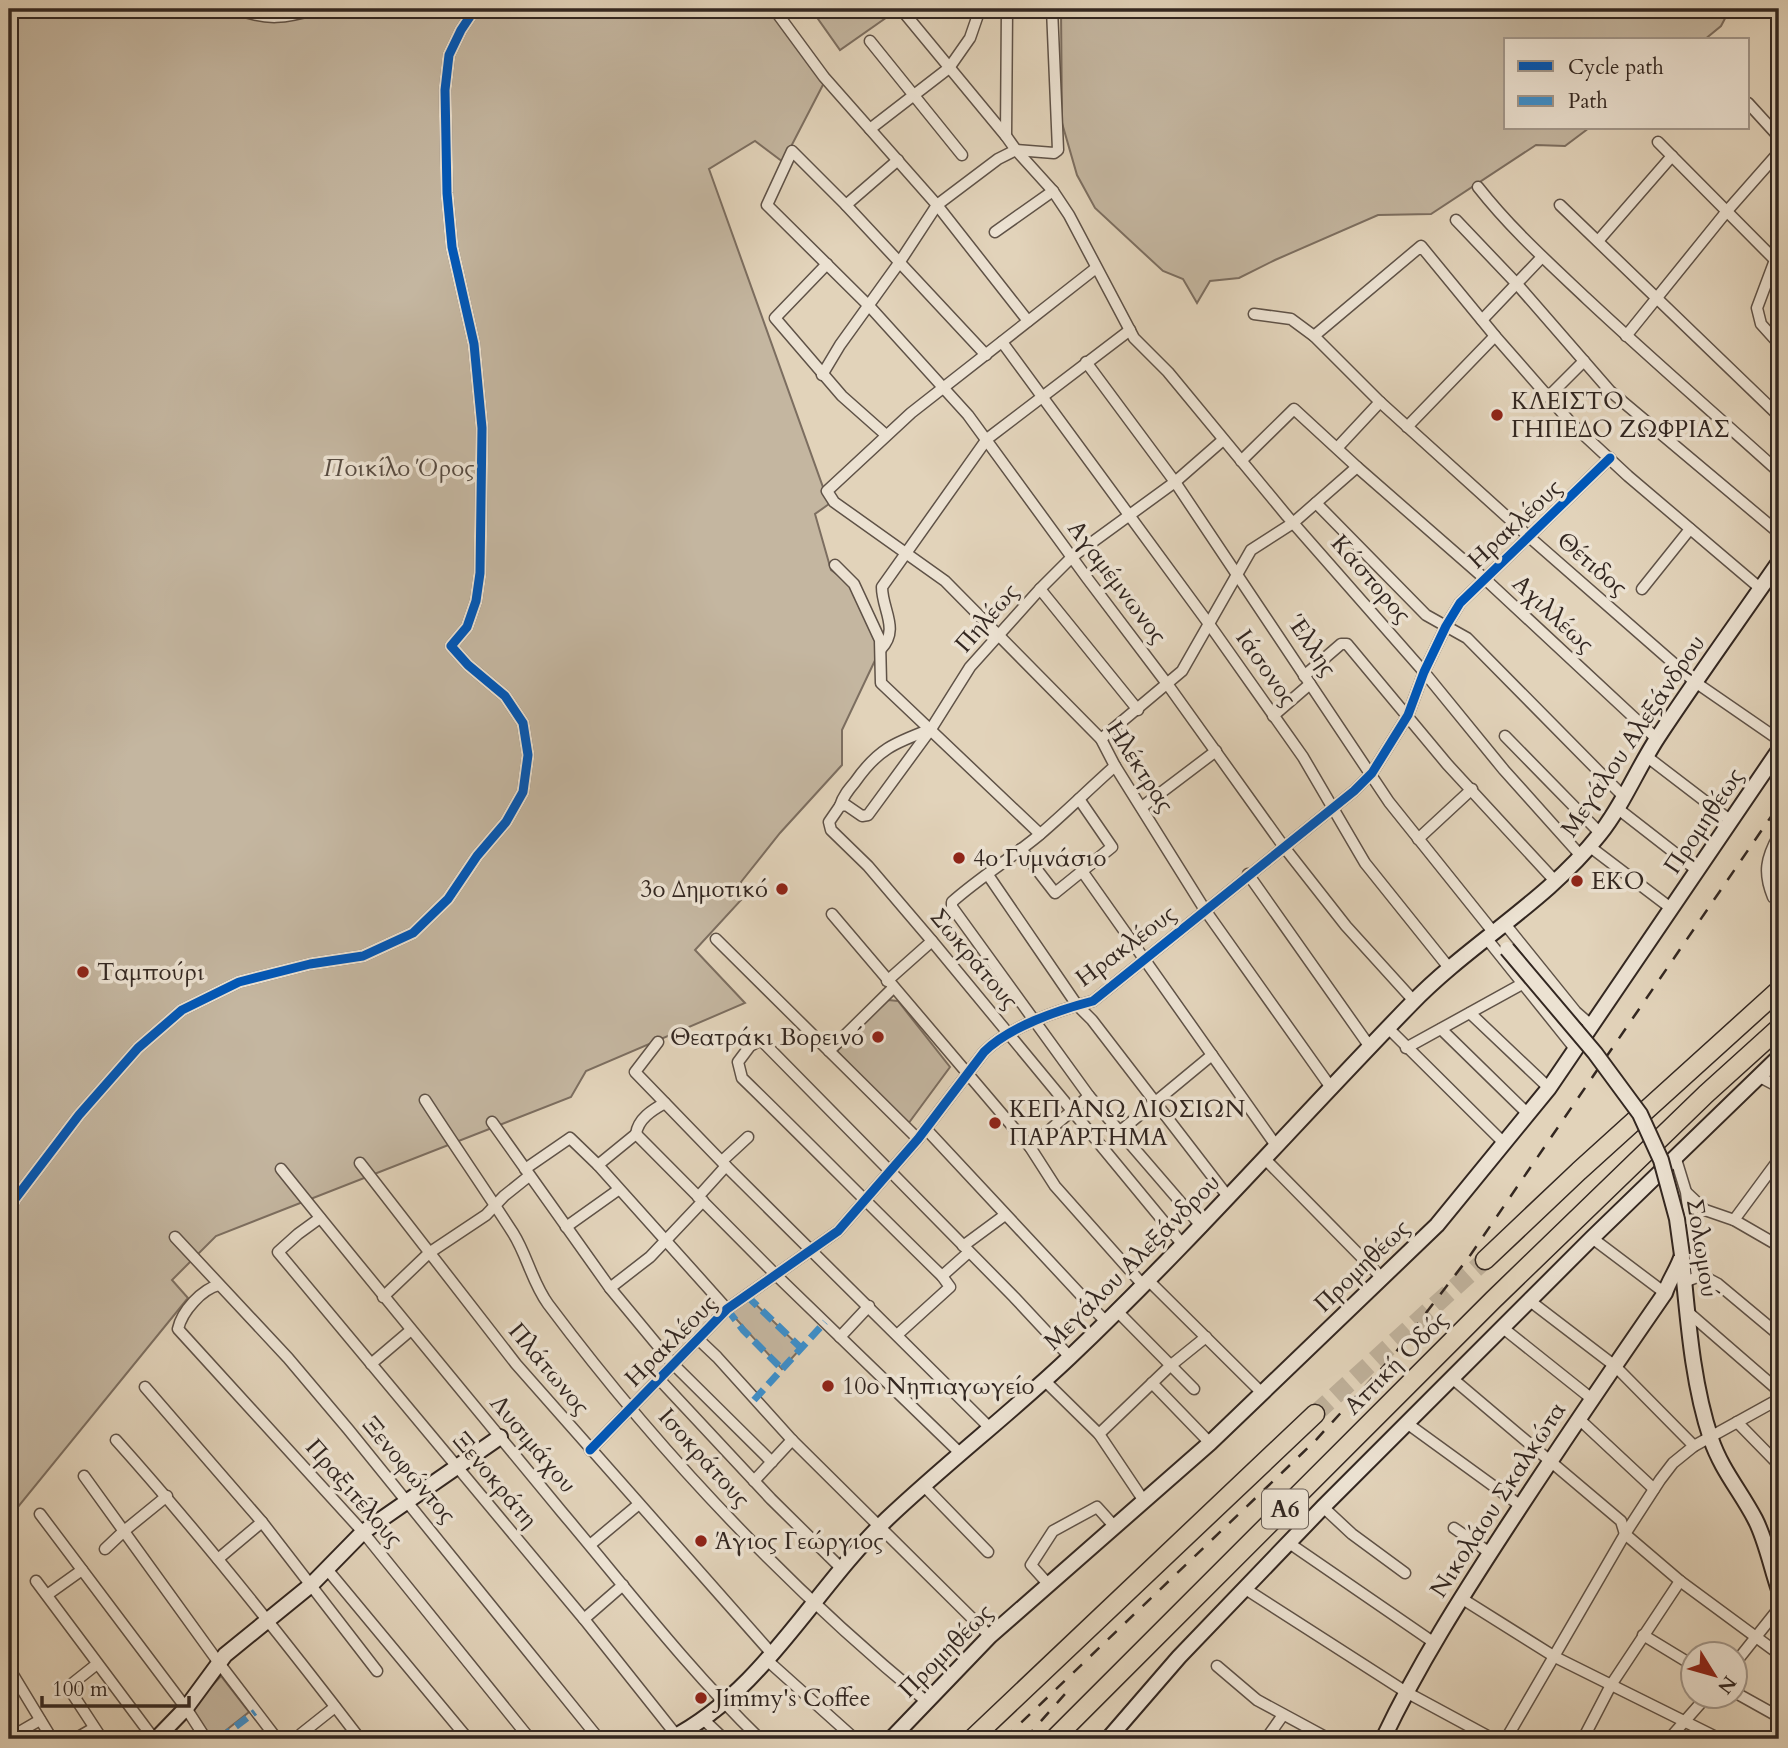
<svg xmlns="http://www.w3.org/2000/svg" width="1788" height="1748" font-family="Cardo,serif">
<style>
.green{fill:#c4b6a0;stroke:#7c6e60;stroke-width:2}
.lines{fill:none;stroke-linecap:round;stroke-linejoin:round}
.highway-tunnel{stroke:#bfb19b;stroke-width:18;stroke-dasharray:18 9;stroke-linecap:butt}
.street-casing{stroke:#5f5247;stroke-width:13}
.secondary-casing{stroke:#332721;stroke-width:18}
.highway-casing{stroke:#332721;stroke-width:21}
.street{stroke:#ece2d2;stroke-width:10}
.secondary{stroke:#ece2d2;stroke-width:14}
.highway{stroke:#e2d3ba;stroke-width:18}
.rail{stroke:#332721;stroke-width:2.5;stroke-dasharray:12 12;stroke-linecap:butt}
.secondary-bridge-casing{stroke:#332721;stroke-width:18;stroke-linecap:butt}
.secondary-bridge{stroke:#ece2d2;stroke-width:14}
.quiet{stroke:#3d8fcb;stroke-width:7;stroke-dasharray:14 7;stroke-linecap:butt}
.cycleway-casing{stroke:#ece2d2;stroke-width:13}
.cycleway{stroke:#0057b8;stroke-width:9}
.poi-dot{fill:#8f2418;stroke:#ece2d2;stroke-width:2.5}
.labels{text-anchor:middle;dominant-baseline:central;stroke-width:7;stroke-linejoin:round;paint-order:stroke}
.shield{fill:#ece2d2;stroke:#6a5f56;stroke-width:2}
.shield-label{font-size:23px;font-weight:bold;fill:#332721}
.poi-label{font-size:24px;fill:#332721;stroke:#ece2d2;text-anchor:start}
.park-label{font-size:24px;font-style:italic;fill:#574b41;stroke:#ece2d2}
.street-label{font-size:24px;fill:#332721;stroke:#ece2d2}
</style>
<rect width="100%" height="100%" fill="#e2d3ba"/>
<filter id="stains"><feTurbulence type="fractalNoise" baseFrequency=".00286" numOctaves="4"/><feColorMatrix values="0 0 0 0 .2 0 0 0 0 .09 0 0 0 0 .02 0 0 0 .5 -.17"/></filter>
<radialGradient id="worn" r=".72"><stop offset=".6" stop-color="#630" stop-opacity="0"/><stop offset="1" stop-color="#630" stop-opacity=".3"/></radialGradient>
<g class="green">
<path d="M 9,9 L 780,9 L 827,77 L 783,162 L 755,141 L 709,169 L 829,504 L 815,514 L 831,570 L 850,584 L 877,641 L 878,654 L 842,730 L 842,765 L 780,833 L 741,882 L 742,899 L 695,950 L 745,1003 L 586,1071 L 571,1097 L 216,1236 L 172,1280 L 188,1298 L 9,1518 Z"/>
<path d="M 811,9 L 895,9 L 890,13 L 890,15 L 840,50 Z"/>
<path d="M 1061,9 L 1730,9 L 1721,26 L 1704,40 L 1506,40 L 1506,128 L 1589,128 L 1565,146 L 1536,145 L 1431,214 L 1378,215 L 1275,260 L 1239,278 L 1210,281 L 1197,303 L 1183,279 L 1163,271 L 1095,208 L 1077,175 L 1062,123 Z"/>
<path d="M 888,1000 L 898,1001 L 950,1067 L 908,1124 L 837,1051 Z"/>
<path d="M 747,1296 L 801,1348 L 782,1369 L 727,1309 Z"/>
<path d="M 221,1676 L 249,1712 L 215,1739 L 209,1739 L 189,1710 Z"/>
</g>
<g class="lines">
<path class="highway-tunnel" d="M 1315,1414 L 1485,1260"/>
<defs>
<g id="street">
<path d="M 237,9 C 267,21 286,18 316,9"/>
<path d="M 774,9 L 824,77 L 937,205 L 1028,321"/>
<path d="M 906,15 L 1006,136 L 1016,150 L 1053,191 L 1069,215 L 1134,338 L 1168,372 L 1287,516 L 1424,672 L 1504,770 L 1581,856"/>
<path d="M 870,41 L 962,155"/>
<path d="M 1748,103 L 1779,137"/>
<path d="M 870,129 L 949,68 L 970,38 L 980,9"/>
<path d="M 1006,136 L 1007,9"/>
<path d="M 1658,142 L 1779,264"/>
<path d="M 1478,187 C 1511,229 1549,263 1587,299 C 1650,358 1715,414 1779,472"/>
<path d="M 846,205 L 898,160"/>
<path d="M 1560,205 L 1779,416"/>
<path d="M 1456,220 L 1516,283 L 1610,391 L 1779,533"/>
<path d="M 995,232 L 1053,191"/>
<path d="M 1598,241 L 1672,156"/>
<path d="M 1779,256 L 1775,260 L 1757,308 L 1761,324 L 1779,344"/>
<path d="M 827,264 L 775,318 L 842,396 L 886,435"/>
<path d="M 1096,268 L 911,413 L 827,491 L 834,502 L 945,581 L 1101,739 L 1115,766 L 1205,910 L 1332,1089"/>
<path d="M 1254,314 L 1291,319 L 1314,336 L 1380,402 L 1527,535 L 1695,682 L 1779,740"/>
<path d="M 1482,320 L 1542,257"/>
<path d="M 1314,336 L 1421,246 L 1495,336 L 1572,424 L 1628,476 L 1761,589"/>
<path d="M 1626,336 L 1727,211 L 1779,152"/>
<path d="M 1002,342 L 1209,624 L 1303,757 L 1365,863 L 1450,969"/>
<path d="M 986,355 L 846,205 L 792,151 L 767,205 L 871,308 L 968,415 L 1087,578 L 1168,685 L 1284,847 L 1346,926 L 1414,1001"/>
<path d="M 1086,362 L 1175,482 L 1389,802 L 1494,933"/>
<path d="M 822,375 L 840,345 L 899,263 L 937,205 L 998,159 L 1016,150 L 1054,153 L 1058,150 L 1052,9"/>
<path d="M 1548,397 L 1584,361"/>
<path d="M 1407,427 L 1495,336"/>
<path d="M 1338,447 L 1380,402"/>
<path d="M 1241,461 L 1294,409 L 1357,467 L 1484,578 L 1657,739"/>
<path d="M 1316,503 L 1426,615 L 1467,638 L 1624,797"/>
<path d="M 835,565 L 854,584 L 880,640 L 881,683 L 1040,834"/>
<path d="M 1040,589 L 1138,710"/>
<path d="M 1642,589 L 1690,529"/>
<path d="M 881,649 C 900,629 882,610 882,587 L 987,439 L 1130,330"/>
<path d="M 1304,676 L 1341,644 L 1347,644 L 1447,764 L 1556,882"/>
<path d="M 1273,716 L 1310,684"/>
<path d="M 1505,736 L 1600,833"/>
<path d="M 1101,739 L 1182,671 L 1251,550 L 1293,523 L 1357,467"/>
<path d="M 1646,756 L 1731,821"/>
<path d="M 1115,766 C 1089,789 1064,814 1038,836 C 1010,859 979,878 952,902 L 952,907 L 1089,1096 L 1202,1227"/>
<path d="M 840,806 C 843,796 849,789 855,782 C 878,749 894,743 931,729"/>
<path d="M 1142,807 L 1216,751"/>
<path d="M 1617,808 L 1698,871"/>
<path d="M 1779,835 C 1766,858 1763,873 1773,897 L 1779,895"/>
<path d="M 1418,839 L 1472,789"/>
<path d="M 1589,846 L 1672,909"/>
<path d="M 1021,849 L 1055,893 L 1112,847 L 1079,799"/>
<path d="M 1082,871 L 1277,1147"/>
<path d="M 1248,874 L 1370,1047"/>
<path d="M 988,875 L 1077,1005 L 1092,1020 L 1229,1198"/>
<path d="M 832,914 L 1030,1147 L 1055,1186 L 1143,1285"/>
<path d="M 1505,924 L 1576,1012 L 1592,1026"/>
<path d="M 716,939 L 918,1139"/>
<path d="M 1487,939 L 1576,1050"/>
<path d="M 887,981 L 932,941"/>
<path d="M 1470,1013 L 1549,1088"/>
<path d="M 1388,1028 L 1504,1143"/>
<path d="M 1441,1029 L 1528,1114"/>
<path d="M 658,1042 L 635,1072 L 726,1166 L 991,1429"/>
<path d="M 1406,1048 L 1522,984"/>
<path d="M 829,1051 L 893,988"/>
<path d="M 1758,1076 L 1779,1087"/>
<path d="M 425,1100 C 454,1145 484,1188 513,1233 C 527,1255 532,1282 548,1304 C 658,1451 785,1585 927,1702"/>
<path d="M 492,1122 L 610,1288 L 673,1364 L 772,1462"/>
<path d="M 926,1129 L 1106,1322"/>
<path d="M 1119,1132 L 1212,1055"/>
<path d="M 636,1134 L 777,1276 L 961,1454"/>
<path d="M 636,1134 C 638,1119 652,1110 665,1103"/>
<path d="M 1030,1147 L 1089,1096"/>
<path d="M 1675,1156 L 1686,1192 L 1697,1277 L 1685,1282"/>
<path d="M 1265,1159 L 1383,1279"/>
<path d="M 722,1161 L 748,1137"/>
<path d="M 360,1163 L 516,1364 L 773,1655"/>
<path d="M 598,1165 L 636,1134"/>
<path d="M 281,1169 C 373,1284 467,1397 561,1511 C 626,1588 688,1669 760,1739"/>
<path d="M 525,1169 L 570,1138 L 598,1165 L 727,1309"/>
<path d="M 1687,1193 L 1705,1210 L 1734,1220 L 1779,1246"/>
<path d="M 698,1197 L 726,1166"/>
<path d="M 9,1213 L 15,1199 L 79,1115 L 138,1048 L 182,1010 L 239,982 L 310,964 L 363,956 L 413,933 L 448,899 L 477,856 L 506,822 L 523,792 L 528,755 L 523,723 L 505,696 L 468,665 L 451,646 L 467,627 L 476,601 L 480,573 L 482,428 L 474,344 L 452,247 L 447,193 L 445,90 L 449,55 L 461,30 L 475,9"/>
<path d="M 320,1218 L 298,1234 L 278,1252 L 584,1619 L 677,1736"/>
<path d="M 1734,1220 L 1779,1159"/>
<path d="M 566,1227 L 618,1190"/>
<path d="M 175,1237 L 288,1358 L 348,1429 L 599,1739"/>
<path d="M 1592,1238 L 1665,1293"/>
<path d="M 1183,1245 L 932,941 L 868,866 L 831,830 L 829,822 L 840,806 L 846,805 L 862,816 L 868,815 L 931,729 L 970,667 L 1040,589 L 1072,557 L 1175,482 L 1223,440"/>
<path d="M 963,1246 L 1005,1215"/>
<path d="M 942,1276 L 969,1252"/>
<path d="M 1697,1277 L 1703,1276 L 1718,1284 L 1779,1335"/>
<path d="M 1148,1280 L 1263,1394"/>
<path d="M 219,1285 C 202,1289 182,1311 178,1329 L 363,1532 L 530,1739"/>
<path d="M 610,1288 L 650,1257 L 703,1201"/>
<path d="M 383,1297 L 429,1253 L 486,1215 L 504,1196 L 529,1176"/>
<path d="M 1530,1301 L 1615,1366 L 1694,1446"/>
<path d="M 1117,1311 L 1194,1389"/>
<path d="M 1689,1313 L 1779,1391"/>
<path d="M 1503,1328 L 1592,1399"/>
<path d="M 897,1335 L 950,1287 L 942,1276 C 875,1211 809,1143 742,1078 L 738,1062 L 750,1046 L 761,1040 L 1014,1297 L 1070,1357"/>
<path d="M 840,1337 L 869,1306"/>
<path d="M 698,1339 L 717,1357 L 792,1440 L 990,1636"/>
<path d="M 371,1364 L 411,1330"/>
<path d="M 659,1379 L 771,1499 L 841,1568"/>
<path d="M 1453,1379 L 1621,1521 L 1625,1534 L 1680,1581 L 1779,1654"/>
<path d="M 1044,1380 L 1099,1434 L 1144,1501"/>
<path d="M 1152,1383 L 1210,1443"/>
<path d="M 145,1387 L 262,1522 L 377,1671"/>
<path d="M 1579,1419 L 1654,1489"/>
<path d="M 1737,1422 L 1779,1465"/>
<path d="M 1408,1424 L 1521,1506"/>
<path d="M 1099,1434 L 1170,1366 L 1206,1337"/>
<path d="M 116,1440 C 202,1536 282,1637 360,1739"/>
<path d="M 590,1450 L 727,1309 L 838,1231 L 918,1139 L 984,1052 C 1009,1027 1058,1010 1093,1001 L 1354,791 L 1372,773 L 1408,715 L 1424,672 L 1446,626 L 1460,603 L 1610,458"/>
<path d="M 84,1476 L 219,1663 L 277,1739"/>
<path d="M 754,1481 L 792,1440"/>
<path d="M 923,1485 L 988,1552"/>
<path d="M 1323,1507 L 1352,1534 L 1405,1573"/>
<path d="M 40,1514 L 186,1708 L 206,1739"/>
<path d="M 1454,1528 L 1490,1553"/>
<path d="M 1289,1543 L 1433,1642"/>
<path d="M 590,1545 L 639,1504"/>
<path d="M 105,1549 L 124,1531 L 167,1496"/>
<path d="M 218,1559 L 262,1522"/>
<path d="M 326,1568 L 468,1739"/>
<path d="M 36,1581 L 154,1739"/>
<path d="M 1049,1585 L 1031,1565 L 1053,1531 L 1097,1507 L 1115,1527"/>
<path d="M 1244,1588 L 1406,1692 L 1493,1739"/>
<path d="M 47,1595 L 82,1570"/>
<path d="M 1461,1598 L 1555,1657 L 1720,1739"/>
<path d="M 584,1619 L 623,1585"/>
<path d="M 1643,1635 L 1694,1666"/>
<path d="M 768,1661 L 855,1739"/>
<path d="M 1736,1662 L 1779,1608"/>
<path d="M 97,1664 L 68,1687 L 102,1739"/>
<path d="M 1217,1666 L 1257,1700 L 1329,1739"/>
<path d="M 9,1668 L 52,1739"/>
<path d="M 1736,1693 L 1779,1717"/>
<path d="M 703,1719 L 724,1739"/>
<path d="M 687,1729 L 692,1739"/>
<path d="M 9,1738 L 40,1720"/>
<path d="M 75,1739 L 94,1728"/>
<path d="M 304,1739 L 301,1734 L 335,1707"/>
<path d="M 1266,1739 L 1283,1715"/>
<path d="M 1506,1739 L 1625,1534 L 1660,1480 L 1673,1463 L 1694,1446 L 1779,1399"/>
<path d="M 1583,1739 L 1611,1685 L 1680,1581"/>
<path d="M 1669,1739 L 1707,1696"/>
</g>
<g id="secondary">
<path d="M 1682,1259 C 1688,1319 1692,1382 1711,1439 C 1721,1469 1741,1492 1755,1519 C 1766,1540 1771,1567 1779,1590"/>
<path d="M 156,1739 L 186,1708 L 225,1655 L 311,1585 L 363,1532 L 500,1437"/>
<path d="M 670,1739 C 764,1691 812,1591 887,1519 C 946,1463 1011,1413 1070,1357 C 1189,1244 1297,1121 1411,1004 C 1470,943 1546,902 1599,835 C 1623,805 1637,769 1658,737 C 1697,678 1739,620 1779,562"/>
<path d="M 891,1739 L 990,1636 L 1210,1443 L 1437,1225 L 1549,1088 L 1779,750"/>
<path d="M 1108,1739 L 1179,1657 L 1323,1507 L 1592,1238 L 1779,1057"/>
<path d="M 1383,1739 C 1418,1665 1462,1596 1507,1527 C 1558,1449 1611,1371 1665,1293 C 1669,1280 1678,1269 1682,1255"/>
</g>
<g id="highway">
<path d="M 1485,1260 L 1579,1171 L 1779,990"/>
<path d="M 972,1739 L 1315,1414"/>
<path d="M 1054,1739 L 1493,1300 L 1706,1094 L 1779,1028"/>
</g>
</defs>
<use href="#street" class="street-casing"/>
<use href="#secondary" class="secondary-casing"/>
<use href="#highway" class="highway-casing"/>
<use href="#street" class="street"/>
<use href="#secondary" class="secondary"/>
<use href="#highway" class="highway"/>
<g class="rail">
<path d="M 1004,1739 L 1315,1441 L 1392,1357 L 1469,1257 L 1779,805"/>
<path d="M 1025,1739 L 1065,1694"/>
</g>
<defs>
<path id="secondary-bridge" d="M 1507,949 L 1595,1053 L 1640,1114 L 1661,1160 L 1677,1219 L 1682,1255"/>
</defs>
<use href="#secondary-bridge" class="secondary-bridge-casing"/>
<use href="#secondary-bridge" class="secondary-bridge"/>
<g class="quiet">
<path d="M 747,1296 L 801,1348"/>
<path d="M 727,1309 L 743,1330 L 782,1369"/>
<path d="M 754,1400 L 825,1322"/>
<path d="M 219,1739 L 255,1712"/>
</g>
<defs>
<g id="cycleway">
<path d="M 9,1213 L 15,1199 L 79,1115 L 138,1048 L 182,1010 L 239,982 L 310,964 L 363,956 L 413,933 L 448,899 L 477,856 L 506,822 L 523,792 L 528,755 L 523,723 L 505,696 L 468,665 L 451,646 L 467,627 L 476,601 L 480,573 L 482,428 L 474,344 L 452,247 L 447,193 L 445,90 L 449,55 L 461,30 L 475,9"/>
<path d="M 590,1450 L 727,1309 L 838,1231 L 918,1139 L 984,1052 C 1009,1027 1058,1010 1093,1001 L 1354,791 L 1372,773 L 1408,715 L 1424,672 L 1446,626 L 1460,603 L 1610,458"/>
</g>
</defs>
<use href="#cycleway" class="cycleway-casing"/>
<use href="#cycleway" class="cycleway"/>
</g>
<g class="poi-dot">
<circle cx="1497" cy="415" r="7"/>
<circle cx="959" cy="858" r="7"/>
<circle cx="1577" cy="881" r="7"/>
<circle cx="782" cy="889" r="7"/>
<circle cx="83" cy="972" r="7"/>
<circle cx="878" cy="1037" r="7"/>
<circle cx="995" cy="1123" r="7"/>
<circle cx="828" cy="1386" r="7"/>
<circle cx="701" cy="1541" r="7"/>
<circle cx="701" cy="1698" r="7"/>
</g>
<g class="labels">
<rect class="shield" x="1262" y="1489.5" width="46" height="39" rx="5"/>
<g class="shield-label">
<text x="1285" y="1509">Α6</text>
</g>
<g class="poi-label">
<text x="1511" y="401">ΚΛΕΙΣΤΟ<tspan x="1511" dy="28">ΓΗΠΕΔΟ ΖΩΦΡΙΑΣ</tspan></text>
<text x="973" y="858">4ο Γυμνάσιο</text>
<text x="1591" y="881">EKO</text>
<text x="768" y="889" text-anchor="end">3ο Δημοτικό</text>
<text x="97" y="972">Ταμπούρι</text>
<text x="864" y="1037" text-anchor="end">Θεατράκι Βορεινό</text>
<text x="1009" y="1109">ΚΕΠ ΑΝΩ ΛΙΟΣΙΩΝ<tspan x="1009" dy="28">ΠΑΡΑΡΤΗΜΑ</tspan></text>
<text x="842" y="1386">10ο Νηπιαγωγείο</text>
<text x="715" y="1541">Άγιος Γεώργιος</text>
<text x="715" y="1698">Jimmy's Coffee</text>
</g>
<g class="park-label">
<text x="399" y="468">Ποικίλο Όρος</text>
</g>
<g class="street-label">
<text transform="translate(1515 524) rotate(-43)">Ηρακλέους</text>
<text transform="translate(1592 564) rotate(41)">Θέτιδος</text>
<text transform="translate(1371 579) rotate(49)">Κάστορος</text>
<text transform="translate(1117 582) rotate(53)">Αγαμέμνωνος</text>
<text transform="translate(1553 614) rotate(43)">Αχιλλέως</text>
<text transform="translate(987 618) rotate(-49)">Πηλέως</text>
<text transform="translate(1312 646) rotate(56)">Έλλης</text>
<text transform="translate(1266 668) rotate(55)">Ιάσονος</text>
<text transform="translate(1633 736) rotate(-56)">Μεγάλου Αλεξάνδρου</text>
<text transform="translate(1140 767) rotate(57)">Ηλέκτρας</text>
<text transform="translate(1704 821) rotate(-56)">Προμηθέως</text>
<text transform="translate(1126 946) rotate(-37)">Ηρακλέους</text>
<text transform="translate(974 959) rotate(50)">Σωκράτους</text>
<text transform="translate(1702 1248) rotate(81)">Σολωμού</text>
<text transform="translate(1132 1262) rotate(-45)">Μεγάλου Αλεξάνδρου</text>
<text transform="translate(1362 1266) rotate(-44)">Προμηθέως</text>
<text transform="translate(671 1341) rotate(-45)">Ηρακλέους</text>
<text transform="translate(1396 1363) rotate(-45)">Αττική Οδός</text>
<text transform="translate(549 1369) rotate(50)">Πλάτωνος</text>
<text transform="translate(533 1444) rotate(50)">Λυσιμάχου</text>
<text transform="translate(704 1458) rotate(48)">Ισοκράτους</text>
<text transform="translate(409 1470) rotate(50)">Ξενοφώντος</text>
<text transform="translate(495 1480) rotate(50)">Ξενοκράτη</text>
<text transform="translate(354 1493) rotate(49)">Πραξιτέλους</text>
<text transform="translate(1498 1500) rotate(-57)">Νικολάου Σκαλκώτα</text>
<text transform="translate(946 1651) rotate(-45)">Προμηθέως</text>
</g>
</g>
<rect width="1788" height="1748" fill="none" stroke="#e2d3ba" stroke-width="35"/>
<rect x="10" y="10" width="1767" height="1727" fill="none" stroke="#332721" stroke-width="3.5"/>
<rect x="18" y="18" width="1753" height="1713" fill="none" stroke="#332721" stroke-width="2"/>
<rect x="1504" y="38" width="245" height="91" fill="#ece2d2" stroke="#a2978b" stroke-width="2"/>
<rect x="1518" y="61" width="35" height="10" fill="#0057b8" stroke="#a2978b" stroke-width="2"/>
<text x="1568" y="74" font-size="21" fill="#332721">Cycle path</text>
<rect x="1518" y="96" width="35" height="10" fill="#3d8fcb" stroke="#a2978b" stroke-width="2"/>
<text x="1568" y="108" font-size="21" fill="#332721">Path</text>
<g transform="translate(1714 1675) rotate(127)"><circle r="33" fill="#ece2d2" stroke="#a2978b" stroke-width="2"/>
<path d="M0-5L12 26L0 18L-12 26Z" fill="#8f2418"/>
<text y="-10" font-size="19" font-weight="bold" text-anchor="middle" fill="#332721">N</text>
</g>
<path d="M42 1696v10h147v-10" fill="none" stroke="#332721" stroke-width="3.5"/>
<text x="52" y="1696" font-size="21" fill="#332721" stroke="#ece2d2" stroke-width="5" paint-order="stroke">100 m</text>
<rect width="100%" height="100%" filter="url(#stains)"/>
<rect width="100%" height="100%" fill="url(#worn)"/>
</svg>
